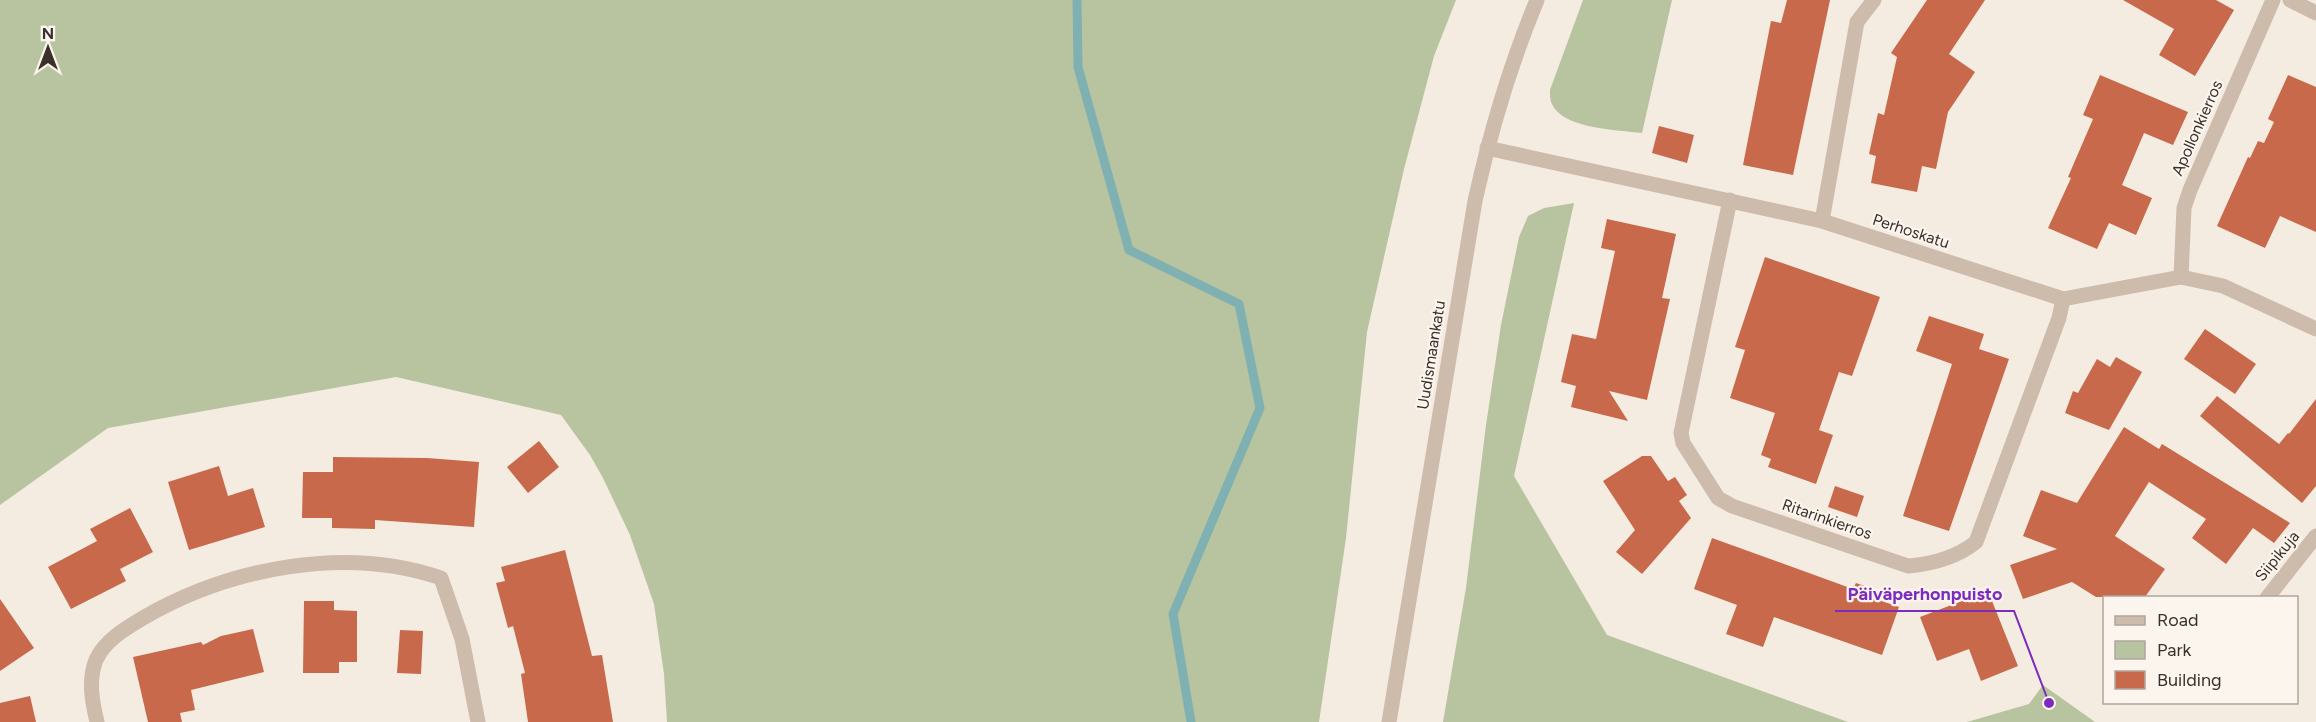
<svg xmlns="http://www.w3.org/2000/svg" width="2316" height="722" font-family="Figtree,sans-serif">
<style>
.green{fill:#b8c4a0}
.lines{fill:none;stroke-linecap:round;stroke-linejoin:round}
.stream{stroke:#7fb0b2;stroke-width:9}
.building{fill:#c8694b}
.minor{stroke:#cdbbac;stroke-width:15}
.tertiary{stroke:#cdbbac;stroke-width:15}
.labels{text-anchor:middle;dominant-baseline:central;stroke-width:4.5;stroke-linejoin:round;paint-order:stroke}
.street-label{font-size:16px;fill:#3b302b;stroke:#fbf5ee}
.leader{fill:none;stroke:#7b2cbf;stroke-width:2}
.callout-dot{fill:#7b2cbf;stroke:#fbf5ee;stroke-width:2}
.callout-label{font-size:18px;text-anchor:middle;font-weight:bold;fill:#7b2cbf;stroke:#fbf5ee;stroke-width:4.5;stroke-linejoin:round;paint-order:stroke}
</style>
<rect width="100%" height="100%" fill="#f4ebe1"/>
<g class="green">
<path d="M 0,0 L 1456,0 L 1434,56 L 1404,169 L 1367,332 L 1346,538 L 1319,722 L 667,722 L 664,674 L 654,604 L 630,535 L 603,478 L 590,455 L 561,415 L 396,377 L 108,428 L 0,505 Z"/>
<path d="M 1583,0 L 1672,0 L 1642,133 C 1618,130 1563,129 1552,104 C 1550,101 1550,94 1550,90 Z"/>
<path d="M 1574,203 L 1514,476 L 1607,635 L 1848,722 L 1443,722 L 1466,588 L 1486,425 L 1501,325 L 1519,237 L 1528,216 L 1544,208 Z"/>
<path d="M 2043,685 L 2095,722 L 1967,722 L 2029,704 Z"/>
</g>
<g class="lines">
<path class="stream" d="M 1077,0 L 1078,67 L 1129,250 L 1239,304 L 1260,408 L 1173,614 L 1191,722"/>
</g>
<g class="building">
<path d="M 1787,0 L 1830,0 L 1793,175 L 1743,165 L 1771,21 L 1781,23 Z"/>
<path d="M 1927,0 L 1985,0 L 1949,54 L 1975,72 L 1948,112 L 1936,169 L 1922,166 L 1917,192 L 1871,183 L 1876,156 L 1869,154 L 1878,113 L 1884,115 L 1897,57 L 1891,53 Z"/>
<path d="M 2123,0 L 2216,0 L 2234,10 L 2195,76 L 2159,55 L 2174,29 Z"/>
<path d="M 2100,75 L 2188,112 L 2173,145 L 2144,133 L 2122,185 L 2152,198 L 2136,235 L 2109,223 L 2097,249 L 2048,228 L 2071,178 L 2068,177 L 2093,119 L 2083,115 Z"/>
<path d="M 2288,75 L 2316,87 L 2316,232 L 2280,216 L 2265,248 L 2217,226 L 2248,157 L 2250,158 L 2258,141 L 2264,143 L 2274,122 L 2268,119 Z"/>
<path d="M 1659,126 L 1694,135 L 1687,163 L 1652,153 Z"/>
<path d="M 1607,219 L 1676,234 L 1662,298 L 1670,299 L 1647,400 L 1609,391 L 1628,421 L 1571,407 L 1576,386 L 1561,382 L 1572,334 L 1596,339 L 1615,251 L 1601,248 Z"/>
<path d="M 1765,257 L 1880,297 L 1852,376 L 1839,372 L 1819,430 L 1833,435 L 1816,484 L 1768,467 L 1771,459 L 1761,455 L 1775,413 L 1730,398 L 1745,350 L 1735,347 Z"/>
<path d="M 1929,316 L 1984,334 L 1979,349 L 2009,359 L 1949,531 L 1903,516 L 1952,364 L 1916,351 Z"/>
<path d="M 2205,329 L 2256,364 L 2235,394 L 2184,359 Z"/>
<path d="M 2116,357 L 2142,372 L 2109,430 L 2065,413 L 2073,391 L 2078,393 L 2097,359 L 2110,367 Z"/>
<path d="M 2217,396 L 2279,444 L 2288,433 L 2289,434 L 2316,399 L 2316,486 L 2302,503 L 2200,416 Z"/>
<path d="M 2124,427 L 2159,449 L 2162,444 L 2290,523 L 2274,543 L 2253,528 L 2226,564 L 2192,538 L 2206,519 L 2149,482 L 2115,536 L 2165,569 L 2145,597 L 2096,597 L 2072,582 L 2023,599 L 2010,565 L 2057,549 L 2023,536 L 2041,490 L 2077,503 Z"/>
<path d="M 539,441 L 559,467 L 528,493 L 507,467 Z"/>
<path d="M 1642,456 L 1651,456 L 1668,481 L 1675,477 L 1687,495 L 1679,501 L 1691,518 L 1642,574 L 1616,552 L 1635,530 L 1603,481 Z"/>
<path d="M 333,457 L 427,458 L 479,462 L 474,527 L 375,520 L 375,529 L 332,528 L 332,518 L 302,518 L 303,472 L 333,472 Z"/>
<path d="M 219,466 L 228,496 L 253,488 L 265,527 L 189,550 L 168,482 Z"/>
<path d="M 1835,486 L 1864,496 L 1857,517 L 1828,507 Z"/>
<path d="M 130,508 L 153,552 L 120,569 L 126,581 L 71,609 L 48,567 L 97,541 L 90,529 Z"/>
<path d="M 1712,538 L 1853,589 L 1856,583 L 1876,590 L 1873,598 L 1899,607 L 1882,655 L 1774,617 L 1763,647 L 1726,634 L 1737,605 L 1694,589 Z"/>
<path d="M 565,550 L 592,656 L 602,655 L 613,722 L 528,722 L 521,674 L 525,673 L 513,626 L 508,628 L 496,583 L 505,581 L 501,567 Z"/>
<path d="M 1988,591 L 2018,666 L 1981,681 L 1969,649 L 1937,661 L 1920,617 Z"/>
<path d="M 0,599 L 34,648 L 0,671 Z"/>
<path d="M 304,601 L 334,601 L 334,610 L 357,611 L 357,662 L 339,662 L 339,673 L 303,673 Z"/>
<path d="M 253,629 L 264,672 L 191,690 L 195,710 L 180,713 L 182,722 L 148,722 L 133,657 L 201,642 L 203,645 L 221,636 Z"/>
<path d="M 400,630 L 423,631 L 421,674 L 397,673 Z"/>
<path d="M 30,696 L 36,722 L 0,722 L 0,703 Z"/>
</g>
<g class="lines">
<g class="minor">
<path d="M 2290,0 L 2316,13"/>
<path d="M 1487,148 L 1822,221 L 2063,299 L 2181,277 L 2223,286 L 2316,329"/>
<path d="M 1730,200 L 1681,433 L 1683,443 L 1718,498 L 1732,506 L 1908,566 C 1933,564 1956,558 1976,542 L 2059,318 L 2063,299"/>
<path d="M 1822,221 L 1857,22 L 1874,0"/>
<path d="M 2181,277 L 2184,208 L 2190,190 L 2273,0"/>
<path d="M 2267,598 L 2316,536"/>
<path d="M 97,722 C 92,701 88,680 96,660 C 104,641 126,628 143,618 C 229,568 345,545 441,578 L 462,639 L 478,722"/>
</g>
<path class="tertiary" d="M 1389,722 L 1475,201 C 1490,133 1510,65 1537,0"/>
</g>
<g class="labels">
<g class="street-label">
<text transform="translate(2197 128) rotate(-66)">Apollonkierros</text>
<text transform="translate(1911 231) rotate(18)">Perhoskatu</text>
<text transform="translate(1431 355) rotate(-81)">Uudismaankatu</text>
<text transform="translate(1827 519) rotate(19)">Ritarinkierros</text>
<text transform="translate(2277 556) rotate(-51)">Siipikuja</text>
</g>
</g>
<path class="leader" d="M2049 703L2014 611H1835"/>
<circle class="callout-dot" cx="2049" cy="703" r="6"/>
<g class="callout-label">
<text x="1925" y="600">Päiväperhonpuisto</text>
</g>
<rect x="2103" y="596" width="195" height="108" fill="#fbf5ee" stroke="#aea6a0" stroke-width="1.5"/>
<rect x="2115" y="616" width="30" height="9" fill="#cdbbac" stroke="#aea6a0" stroke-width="1.5"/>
<text x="2157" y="626" font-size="18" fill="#3b302b">Road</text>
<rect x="2115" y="641" width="30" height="18" fill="#b8c4a0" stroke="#aea6a0" stroke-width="1.5"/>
<text x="2157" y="656" font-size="18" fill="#3b302b">Park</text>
<rect x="2115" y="671" width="30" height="18" fill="#c8694b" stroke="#aea6a0" stroke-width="1.5"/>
<text x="2157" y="686" font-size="18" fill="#3b302b">Building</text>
<g transform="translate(48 48)" stroke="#fbf5ee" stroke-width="4.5" paint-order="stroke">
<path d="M0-4.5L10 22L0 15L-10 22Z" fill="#3b302b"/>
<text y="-9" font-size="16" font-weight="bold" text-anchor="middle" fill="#3b302b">N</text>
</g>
</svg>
